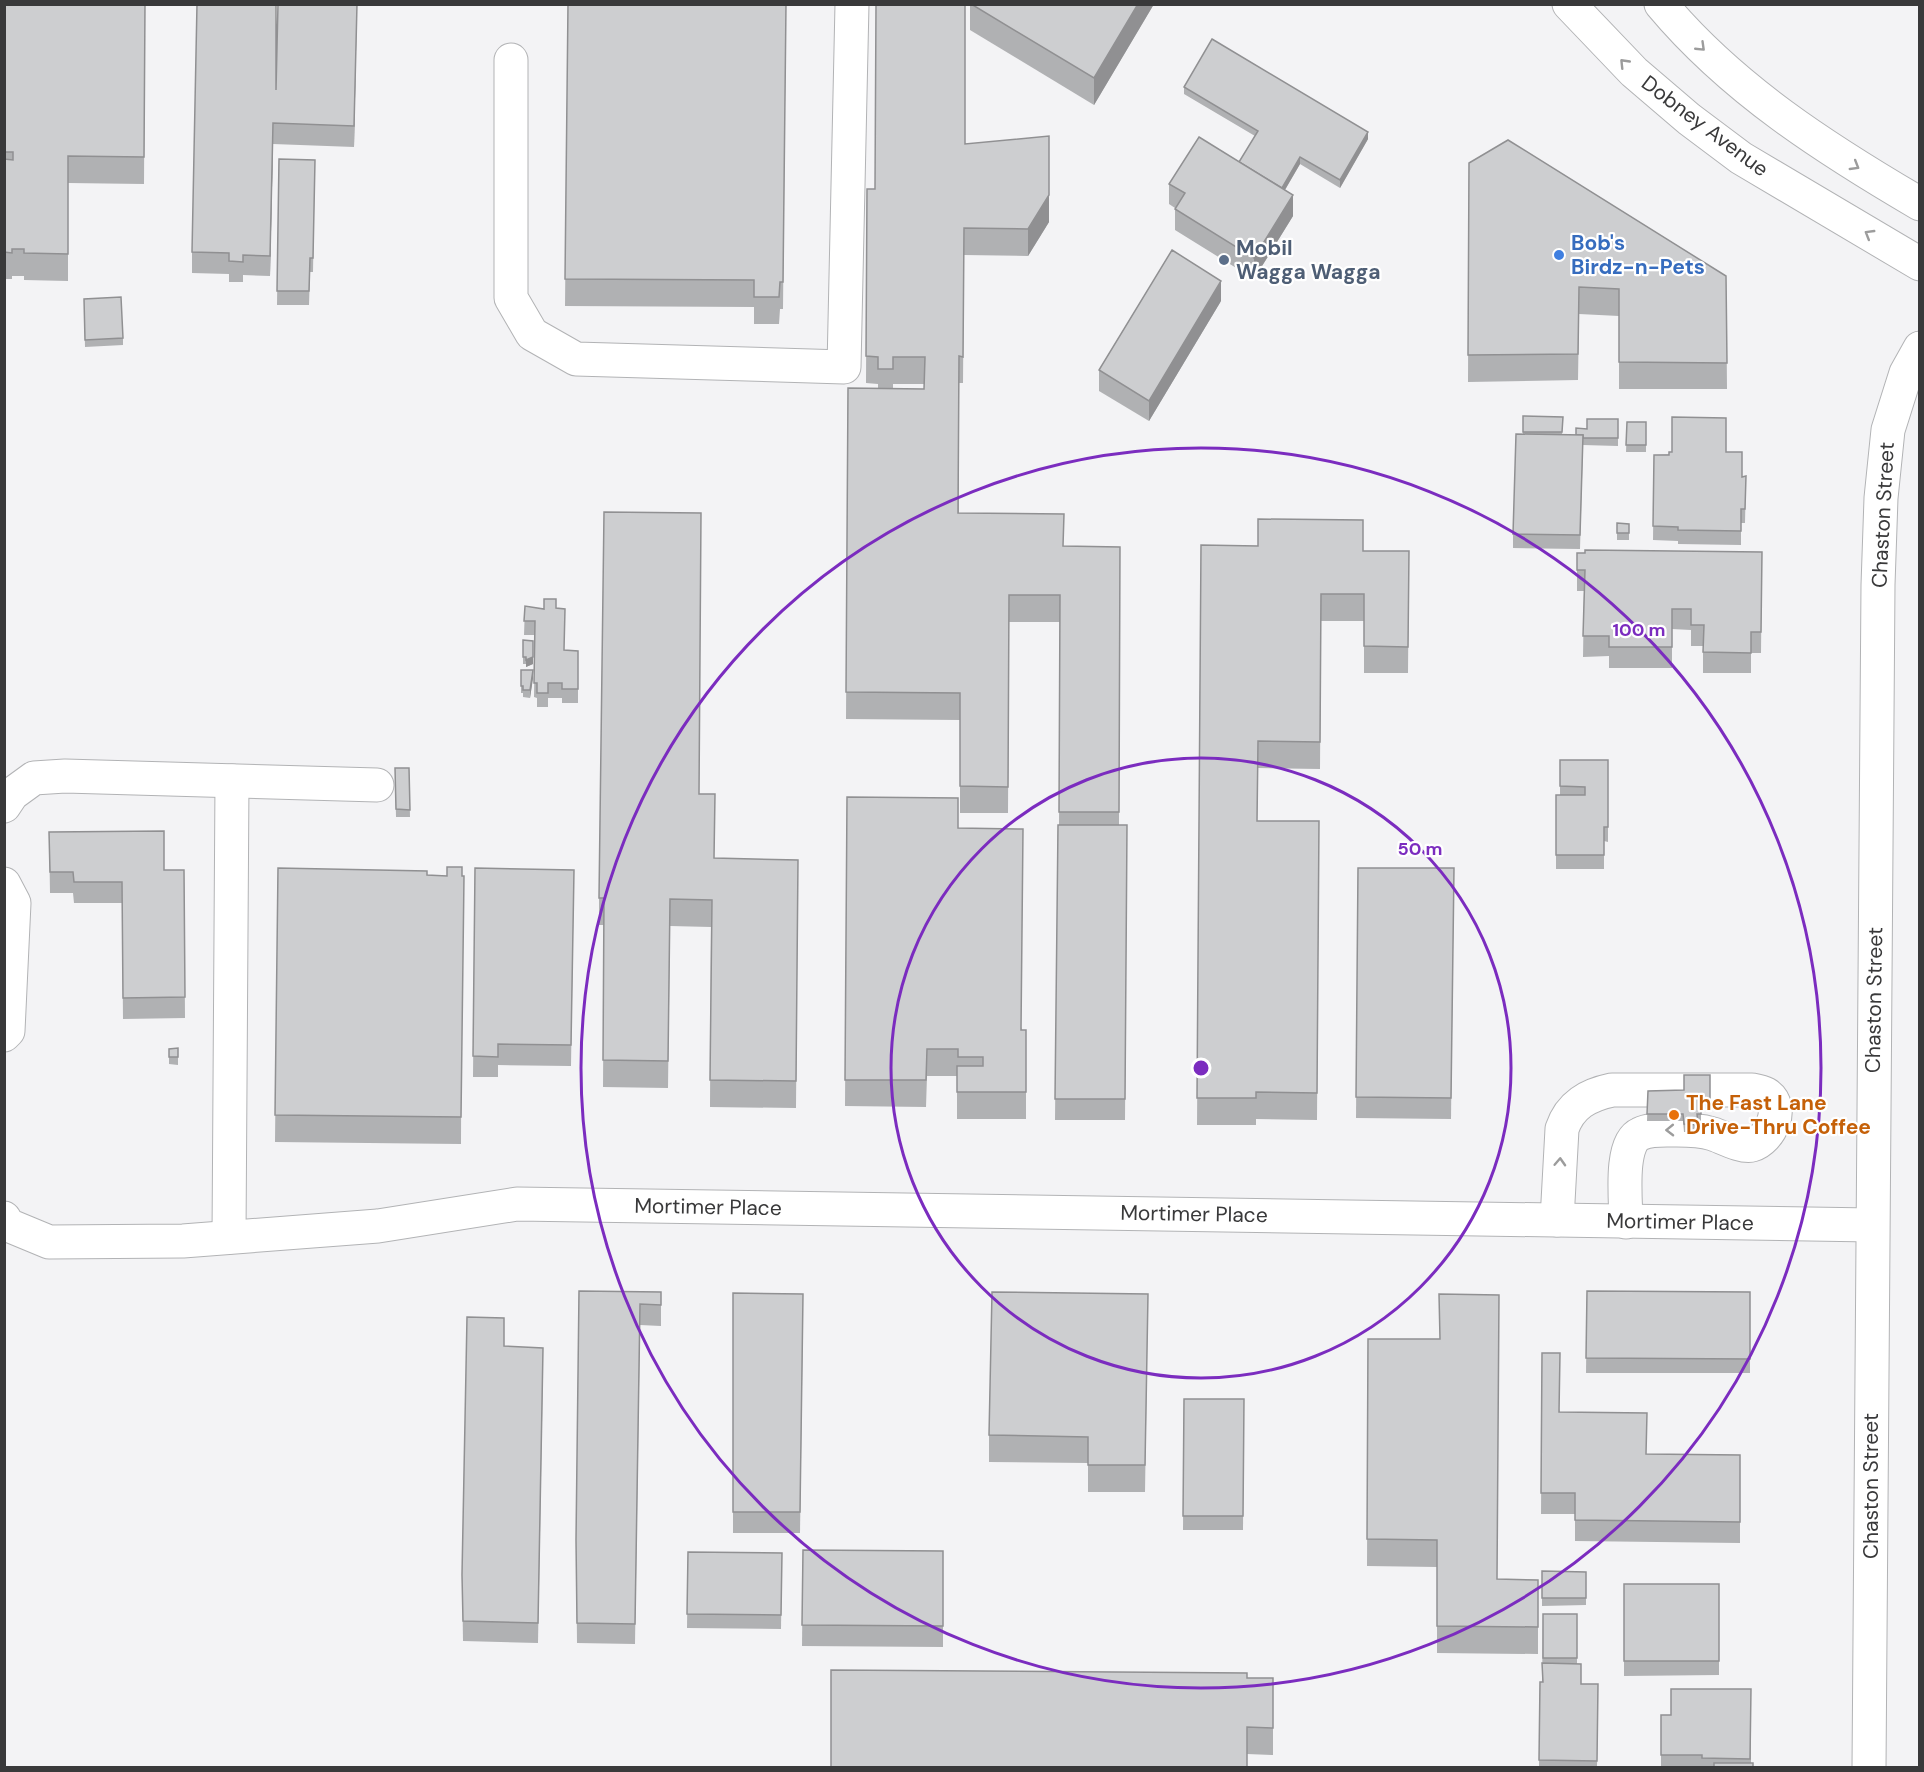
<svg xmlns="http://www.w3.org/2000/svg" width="1924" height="1772" font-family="'DM Sans',sans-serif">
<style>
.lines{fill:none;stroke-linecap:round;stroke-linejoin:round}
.minor-casing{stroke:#b2b3b5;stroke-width:35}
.minor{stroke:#fff;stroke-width:33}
.wall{fill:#b0b1b3;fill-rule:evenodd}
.shaded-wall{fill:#909092}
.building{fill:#cdced0;stroke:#909092;stroke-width:1.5}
.oneway{stroke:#9c9c9c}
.ring{fill:none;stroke:#7b2cbf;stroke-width:3}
.shop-dot{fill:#3f7fe0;stroke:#fff;stroke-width:2}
.service-dot{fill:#5c6f8a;stroke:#fff;stroke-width:2}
.food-dot{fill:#e8710a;stroke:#fff;stroke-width:2}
.labels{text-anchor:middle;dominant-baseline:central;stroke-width:4.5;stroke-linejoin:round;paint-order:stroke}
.street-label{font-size:21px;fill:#39393a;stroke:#fff}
.shop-label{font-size:21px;font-weight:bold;fill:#366cbe;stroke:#fff;text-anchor:start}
.service-label{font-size:21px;font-weight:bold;fill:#4e5e75;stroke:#fff;text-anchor:start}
.food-label{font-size:21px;font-weight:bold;fill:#c56008;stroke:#fff;text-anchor:start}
.centre{fill:#7b2cbf;stroke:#fff;stroke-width:3}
.ring-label{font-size:18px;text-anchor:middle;font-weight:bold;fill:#7b2cbf;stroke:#fff;stroke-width:4.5;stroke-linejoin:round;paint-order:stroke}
</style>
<rect width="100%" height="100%" fill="#f3f3f5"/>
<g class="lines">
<defs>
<g id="minor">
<path d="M 1569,4 L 1634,72 L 1689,119 L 1741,158 L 1920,264"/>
<path d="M 1661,4 C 1732,89 1826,149 1920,204"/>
<path d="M 511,60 L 511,298 L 532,334 L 576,359 L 844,367 L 852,4"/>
<path d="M 4,806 L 12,794 L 34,778 L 65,776 L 377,785"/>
<path d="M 4,884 L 14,903 L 8,1031 L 4,1035"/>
<path d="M 4,1218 L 8,1225 L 49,1242 L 183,1241 L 378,1226 L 517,1204 L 1872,1225"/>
<path d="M 1557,1220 L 1562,1129 C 1570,1105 1588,1095 1612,1090 L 1752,1090 C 1757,1091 1762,1092 1766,1094 C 1786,1107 1770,1140 1752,1145 C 1743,1148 1722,1137 1713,1134 C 1698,1129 1683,1130 1667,1130 C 1658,1130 1648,1130 1640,1134 C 1619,1143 1626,1202 1626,1222"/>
<path d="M 229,1237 L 232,781"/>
<path d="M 1869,1768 L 1878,585 L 1881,498 L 1888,430 L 1906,373 L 1920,348"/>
</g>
</defs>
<use href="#minor" class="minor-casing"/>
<use href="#minor" class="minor"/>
</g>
<g class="wall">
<path d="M 4,4 L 145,4 L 144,184 L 68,183 L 68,281 L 24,280 L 24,276 L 12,276 L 12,279 L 4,279 Z"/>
<path d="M 357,4 L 354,147 L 273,144 L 270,276 L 243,275 L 243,282 L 229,282 L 229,274 L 192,273 L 192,252 L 276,87 Z"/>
<rect x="518" y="4" width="39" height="1"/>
<path d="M 568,4 L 786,4 L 783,309 L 780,309 L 779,324 L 754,324 L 754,307 L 565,306 Z"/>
<path d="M 970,4 L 1154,4 L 1094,105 L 970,30 Z"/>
<path d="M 1184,87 L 1368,139 L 1340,188 L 1300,164 L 1285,190 L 1293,216 L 1254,279 L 1175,230 L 1175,208 L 1169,204 L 1169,184 L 1239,162 L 1255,136 L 1184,94 Z"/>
<path d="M 965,144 L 1049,222 L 1028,256 L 964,255 L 963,383 L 959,383 L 959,513 L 1064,546 L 1120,547 L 1119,825 L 1127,825 L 1125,1120 L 1055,1120 L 1058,825 L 1059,825 L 1060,622 L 1009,622 L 1008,813 L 960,813 L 960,720 L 846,719 L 848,388 L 878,389 L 878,384 L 866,383 L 867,189 L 875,189 ZM 893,384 L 924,384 L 924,389 L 893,389 Z"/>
<path d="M 279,159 L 315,160 L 313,272 L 310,272 L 309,305 L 277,305 Z"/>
<path d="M 1469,163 L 1726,276 L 1727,389 L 1619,389 L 1619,316 L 1579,314 L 1578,380 L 1468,382 Z"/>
<path d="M 84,299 L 123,338 L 123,345 L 85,347 Z"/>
<path d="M 1221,301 L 1149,421 L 1099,391 L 1099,370 Z"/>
<path d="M 1523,416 L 1563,417 L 1562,435 L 1576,435 L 1587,429 L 1618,419 L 1618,446 L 1583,445 L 1580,549 L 1513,548 L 1513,534 L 1523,434 Z"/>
<path d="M 1627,422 L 1646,422 L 1646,452 L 1626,452 Z"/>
<path d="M 1726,452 L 1742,477 L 1746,476 L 1745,523 L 1741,523 L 1741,545 L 1678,544 L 1678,541 L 1653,540 L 1654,455 Z"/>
<path d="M 1617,523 L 1629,524 L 1629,540 L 1617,540 Z"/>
<path d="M 1201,545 L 1363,551 L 1409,551 L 1408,673 L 1364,673 L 1364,621 L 1321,621 L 1320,769 L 1258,768 L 1257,821 L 1319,821 L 1317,1120 L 1256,1119 L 1256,1125 L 1197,1125 Z"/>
<path d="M 1762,552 L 1761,653 L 1751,653 L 1751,673 L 1703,673 L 1703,646 L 1691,646 L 1691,630 L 1672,629 L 1672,668 L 1609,668 L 1609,656 L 1583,657 L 1584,591 L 1577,591 L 1577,553 Z"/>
<path d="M 525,606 L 544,609 L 556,608 L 564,650 L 578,651 L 578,703 L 562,703 L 562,698 L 548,698 L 548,707 L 537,707 L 537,698 L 534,697 L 535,635 L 524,635 Z"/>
<path d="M 523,640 L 533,641 L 533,664 L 526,667 L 526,664 L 523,664 Z"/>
<path d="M 521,670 L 533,678 L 530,698 L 523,697 L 523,693 L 521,693 Z"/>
<path d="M 1560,760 L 1608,760 L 1608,842 L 1604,841 L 1604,869 L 1556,869 L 1556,795 L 1560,795 Z"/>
<path d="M 395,768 L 409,768 L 410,817 L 396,817 Z"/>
<path d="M 699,794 L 714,858 L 798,860 L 796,1108 L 710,1107 L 711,927 L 670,926 L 668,1088 L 603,1087 L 604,925 L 599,925 L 599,898 Z"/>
<path d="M 847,797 L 958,828 L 1022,1030 L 1026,1030 L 1026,1119 L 957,1119 L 957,1076 L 927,1076 L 926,1107 L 845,1106 Z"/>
<path d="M 49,832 L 164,870 L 184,870 L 185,1018 L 123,1019 L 122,903 L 74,903 L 73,893 L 50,893 Z"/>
<path d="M 462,867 L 461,1144 L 275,1142 L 278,868 L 447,876 Z"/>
<path d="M 475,868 L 574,870 L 571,1066 L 498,1065 L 498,1077 L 473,1077 Z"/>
<path d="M 1358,868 L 1454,868 L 1451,1119 L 1356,1118 Z"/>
<path d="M 178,1048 L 178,1065 L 169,1064 L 169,1049 Z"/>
<path d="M 1710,1075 L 1710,1109 L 1701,1109 L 1701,1121 L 1698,1121 L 1698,1132 L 1684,1132 L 1683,1121 L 1647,1121 L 1648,1091 L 1684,1090 Z"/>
<path d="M 579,1291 L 661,1292 L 661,1326 L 640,1325 L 635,1644 L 577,1643 L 576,1540 Z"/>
<path d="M 1587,1291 L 1750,1292 L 1750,1373 L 1586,1373 Z"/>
<path d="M 733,1293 L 803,1315 L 800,1533 L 733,1533 Z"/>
<path d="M 1148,1294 L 1145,1492 L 1088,1492 L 1088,1463 L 989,1462 L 989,1435 Z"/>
<path d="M 1368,1339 L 1497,1579 L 1538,1580 L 1538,1654 L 1437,1653 L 1437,1567 L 1367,1566 Z"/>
<path d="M 504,1346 L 543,1368 L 538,1643 L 463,1641 L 462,1575 Z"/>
<path d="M 1542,1353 L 1560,1412 L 1646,1454 L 1740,1455 L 1740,1543 L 1575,1541 L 1575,1514 L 1541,1514 Z"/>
<path d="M 1184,1399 L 1244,1399 L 1243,1530 L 1183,1530 Z"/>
<path d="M 803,1550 L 943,1551 L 943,1647 L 802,1646 Z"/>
<path d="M 688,1552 L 782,1553 L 781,1629 L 687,1628 Z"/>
<path d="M 1542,1571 L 1586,1572 L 1586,1605 L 1542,1606 Z"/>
<path d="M 1624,1584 L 1719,1584 L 1719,1675 L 1624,1676 Z"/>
<path d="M 1543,1614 L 1577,1614 L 1577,1664 L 1581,1684 L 1598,1684 L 1597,1767 L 1539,1767 L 1540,1682 L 1542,1682 Z"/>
<path d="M 1247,1678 L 1273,1678 L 1273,1755 L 1247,1754 Z"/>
<path d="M 1751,1689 L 1751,1763 L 1753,1767 L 1661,1767 L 1661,1715 L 1671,1715 Z"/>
</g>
<g class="shaded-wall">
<path d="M 357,4 L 354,147 L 354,126 Z"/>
<path d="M 1138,4 L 1154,4 L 1094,105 L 1094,78 Z"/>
<path d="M 273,123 L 273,144 L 270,276 L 270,256 Z"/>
<path d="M 1368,132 L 1368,139 L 1340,188 L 1340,180 Z"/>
<path d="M 1300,157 L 1300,164 L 1276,205 L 1276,198 Z"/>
<path d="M 1049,195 L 1049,222 L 1028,256 L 1028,229 Z"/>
<path d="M 1293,195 L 1293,216 L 1254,279 L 1254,258 Z"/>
<path d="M 1221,281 L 1221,301 L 1149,421 L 1149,401 Z"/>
<path d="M 533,657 L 533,664 L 526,667 L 526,660 Z"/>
<path d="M 533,670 L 533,678 L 530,698 L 530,690 Z"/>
</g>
<g class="building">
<path d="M 4,4 L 145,4 L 144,157 L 68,156 L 68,254 L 24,253 L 24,249 L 12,249 L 12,253 L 4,252 L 4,159 L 13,160 L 13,152 L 4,152 Z"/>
<path d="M 197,4 L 276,4 L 276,90 L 278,4 L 357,4 L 354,126 L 273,123 L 270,256 L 243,255 L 243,262 L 229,261 L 229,253 L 192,252 Z"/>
<path d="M 568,4 L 786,4 L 783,282 L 780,282 L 779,297 L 754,297 L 754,280 L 565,279 Z"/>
<path d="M 876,4 L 965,4 L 965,144 L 1049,136 L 1049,195 L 1028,229 L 964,228 L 963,357 L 959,356 L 958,513 L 1064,514 L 1063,546 L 1120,547 L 1119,812 L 1059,812 L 1060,595 L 1009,595 L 1008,787 L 960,786 L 960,693 L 846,692 L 848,388 L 924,389 L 925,357 L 893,357 L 893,369 L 878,369 L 878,357 L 866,356 L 867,189 L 875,189 Z"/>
<path d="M 971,4 L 1138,4 L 1094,78 Z"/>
<path d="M 1212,39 L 1368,132 L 1340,180 L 1300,157 L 1282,188 L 1239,162 L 1258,131 L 1184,87 Z"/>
<path d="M 1199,137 L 1293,195 L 1254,258 L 1175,209 L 1185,193 L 1169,184 Z"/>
<path d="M 1508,140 L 1726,276 L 1727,363 L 1619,362 L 1619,289 L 1579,287 L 1578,354 L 1468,355 L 1469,163 Z"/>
<path d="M 279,159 L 315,160 L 313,258 L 310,258 L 309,291 L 277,291 Z"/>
<path d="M 1172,250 L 1221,281 L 1149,401 L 1099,370 Z"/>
<path d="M 121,297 L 123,338 L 85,340 L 84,299 Z"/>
<path d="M 1523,416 L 1563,417 L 1562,432 L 1523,432 Z"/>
<path d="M 1672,417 L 1726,418 L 1726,452 L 1742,452 L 1742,477 L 1746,476 L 1745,509 L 1741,509 L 1741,531 L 1678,530 L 1678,527 L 1653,526 L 1654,455 L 1669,455 L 1669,452 L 1672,452 Z"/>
<path d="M 1587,419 L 1618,419 L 1618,438 L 1583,438 L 1583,435 L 1576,435 L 1576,428 L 1587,429 Z"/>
<path d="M 1627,422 L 1646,422 L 1646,445 L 1626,445 Z"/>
<path d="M 1516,434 L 1583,435 L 1580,535 L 1513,534 Z"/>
<path d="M 604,512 L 701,513 L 699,794 L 715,794 L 714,858 L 798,860 L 796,1081 L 710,1080 L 712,900 L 670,899 L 668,1061 L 603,1060 L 604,898 L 599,898 Z"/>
<path d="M 1258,519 L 1363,520 L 1363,551 L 1409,551 L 1408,647 L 1364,646 L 1364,594 L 1321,594 L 1320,742 L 1258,741 L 1257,821 L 1319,821 L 1317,1093 L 1256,1092 L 1256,1098 L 1197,1098 L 1201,545 L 1258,546 Z"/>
<path d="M 1617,523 L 1629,524 L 1629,533 L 1617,533 Z"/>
<path d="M 1585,550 L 1762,552 L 1761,632 L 1751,632 L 1751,653 L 1703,652 L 1704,625 L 1691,625 L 1691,609 L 1672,609 L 1672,647 L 1609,647 L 1609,636 L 1583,636 L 1585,570 L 1577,570 L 1577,553 L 1585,553 Z"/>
<path d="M 544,599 L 556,599 L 556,608 L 565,609 L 564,650 L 578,651 L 578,689 L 562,689 L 562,683 L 548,683 L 548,693 L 537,693 L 537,683 L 534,683 L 535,621 L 524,621 L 525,606 L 544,609 Z"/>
<path d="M 523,640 L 533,641 L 533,657 L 526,660 L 526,657 L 523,657 Z"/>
<path d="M 521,670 L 533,670 L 530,690 L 523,690 L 523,686 L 521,686 Z"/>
<path d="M 1560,760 L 1608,760 L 1608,827 L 1604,827 L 1604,855 L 1556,855 L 1556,795 L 1585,795 L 1585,787 L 1560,786 Z"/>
<path d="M 395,768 L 409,768 L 410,810 L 396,809 Z"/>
<path d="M 847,797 L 958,798 L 958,828 L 1023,829 L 1021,1030 L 1026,1030 L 1026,1092 L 957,1092 L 957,1066 L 983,1066 L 983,1057 L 958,1057 L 958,1049 L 927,1049 L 926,1080 L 845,1080 Z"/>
<path d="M 1058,825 L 1127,825 L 1125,1099 L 1055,1099 Z"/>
<path d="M 164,831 L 164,870 L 184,870 L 185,997 L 123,998 L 122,882 L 74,882 L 73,872 L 50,872 L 49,832 Z"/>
<path d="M 447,867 L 462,867 L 462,876 L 464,876 L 461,1117 L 275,1115 L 278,868 L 427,871 L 427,875 L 447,876 Z"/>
<path d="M 475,868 L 574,870 L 571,1045 L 498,1044 L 498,1057 L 473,1056 Z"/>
<path d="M 1358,868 L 1454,868 L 1451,1098 L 1356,1097 Z"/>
<path d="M 178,1048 L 178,1057 L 169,1057 L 169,1049 Z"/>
<path d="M 1684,1075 L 1710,1075 L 1710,1101 L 1701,1102 L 1701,1114 L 1697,1114 L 1698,1125 L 1684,1124 L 1683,1114 L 1647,1114 L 1648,1091 L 1684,1090 Z"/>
<path d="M 579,1291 L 661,1292 L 661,1305 L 640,1304 L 635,1624 L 577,1623 L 576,1540 Z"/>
<path d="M 1587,1291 L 1750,1292 L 1750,1359 L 1586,1358 Z"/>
<path d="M 992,1292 L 1148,1294 L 1145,1465 L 1088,1465 L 1088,1437 L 989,1435 Z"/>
<path d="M 733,1293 L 803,1294 L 800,1512 L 733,1512 Z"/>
<path d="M 1439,1294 L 1499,1295 L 1497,1579 L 1538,1580 L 1538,1627 L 1437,1626 L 1437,1540 L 1367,1539 L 1368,1339 L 1440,1339 Z"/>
<path d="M 467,1317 L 504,1318 L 504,1346 L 543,1348 L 538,1623 L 463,1621 L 462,1575 Z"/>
<path d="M 1542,1353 L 1560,1353 L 1559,1412 L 1647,1413 L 1646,1454 L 1740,1455 L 1740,1522 L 1575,1520 L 1575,1493 L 1541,1493 Z"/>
<path d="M 1184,1399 L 1244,1399 L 1243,1516 L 1183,1516 Z"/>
<path d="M 803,1550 L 943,1551 L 943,1626 L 802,1625 Z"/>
<path d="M 688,1552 L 782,1553 L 781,1615 L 687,1614 Z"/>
<path d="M 1542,1571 L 1586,1572 L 1586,1598 L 1542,1598 Z"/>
<rect x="1624" y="1584" width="95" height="77"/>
<rect x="1543" y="1614" width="34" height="44"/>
<path d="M 1542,1663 L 1581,1664 L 1581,1684 L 1598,1684 L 1597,1761 L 1539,1760 L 1540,1682 L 1543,1682 Z"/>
<path d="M 831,1670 L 1247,1673 L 1247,1678 L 1273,1678 L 1273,1728 L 1247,1727 L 1247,1767 L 831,1767 Z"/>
<path d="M 1671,1689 L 1751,1689 L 1750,1759 L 1702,1758 L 1702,1755 L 1661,1755 L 1661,1715 L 1671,1715 Z"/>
<rect x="1714" y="1763" width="39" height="4"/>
</g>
<defs><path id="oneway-chevron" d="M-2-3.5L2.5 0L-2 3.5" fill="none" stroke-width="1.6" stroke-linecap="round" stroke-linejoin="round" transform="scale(1.5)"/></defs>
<g class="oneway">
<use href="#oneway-chevron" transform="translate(1701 47) rotate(44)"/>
<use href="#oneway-chevron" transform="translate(1624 63) rotate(-134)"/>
<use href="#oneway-chevron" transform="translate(1855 166) rotate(31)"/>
<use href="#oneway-chevron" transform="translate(1869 234) rotate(-149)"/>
<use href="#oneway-chevron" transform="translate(1670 1130) rotate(179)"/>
<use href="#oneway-chevron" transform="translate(1560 1162) rotate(-87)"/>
</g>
<g class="ring">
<circle cx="1201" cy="1068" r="310"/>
<circle cx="1201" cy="1068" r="620"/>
</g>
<circle class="shop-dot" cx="1559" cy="255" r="6"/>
<circle class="service-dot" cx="1224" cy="260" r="6"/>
<circle class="food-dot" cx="1674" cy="1115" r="6"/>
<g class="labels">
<g class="street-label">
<text transform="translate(1705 126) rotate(37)">Dobney Avenue</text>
<text transform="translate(1883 515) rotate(-87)">Chaston Street</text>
<text transform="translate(1874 1000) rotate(-89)">Chaston Street</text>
<text transform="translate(708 1207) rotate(1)">Mortimer Place</text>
<text transform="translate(1194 1214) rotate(1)">Mortimer Place</text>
<text transform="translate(1680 1222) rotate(1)">Mortimer Place</text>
<text transform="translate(1871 1486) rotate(-90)">Chaston Street</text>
</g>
<g class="shop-label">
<text x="1571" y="243">Bob's<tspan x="1571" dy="24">Birdz-n-Pets</tspan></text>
</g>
<g class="service-label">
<text x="1236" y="248">Mobil<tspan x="1236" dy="24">Wagga Wagga</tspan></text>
</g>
<g class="food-label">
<text x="1686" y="1103">The Fast Lane<tspan x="1686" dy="24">Drive-Thru Coffee</tspan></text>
</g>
</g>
<circle cx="1201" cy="1068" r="9" class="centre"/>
<g class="ring-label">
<text x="1639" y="636">100 m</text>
<text x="1420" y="855">50 m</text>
</g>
<rect width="1924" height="1772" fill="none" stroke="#39393a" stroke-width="12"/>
</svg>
